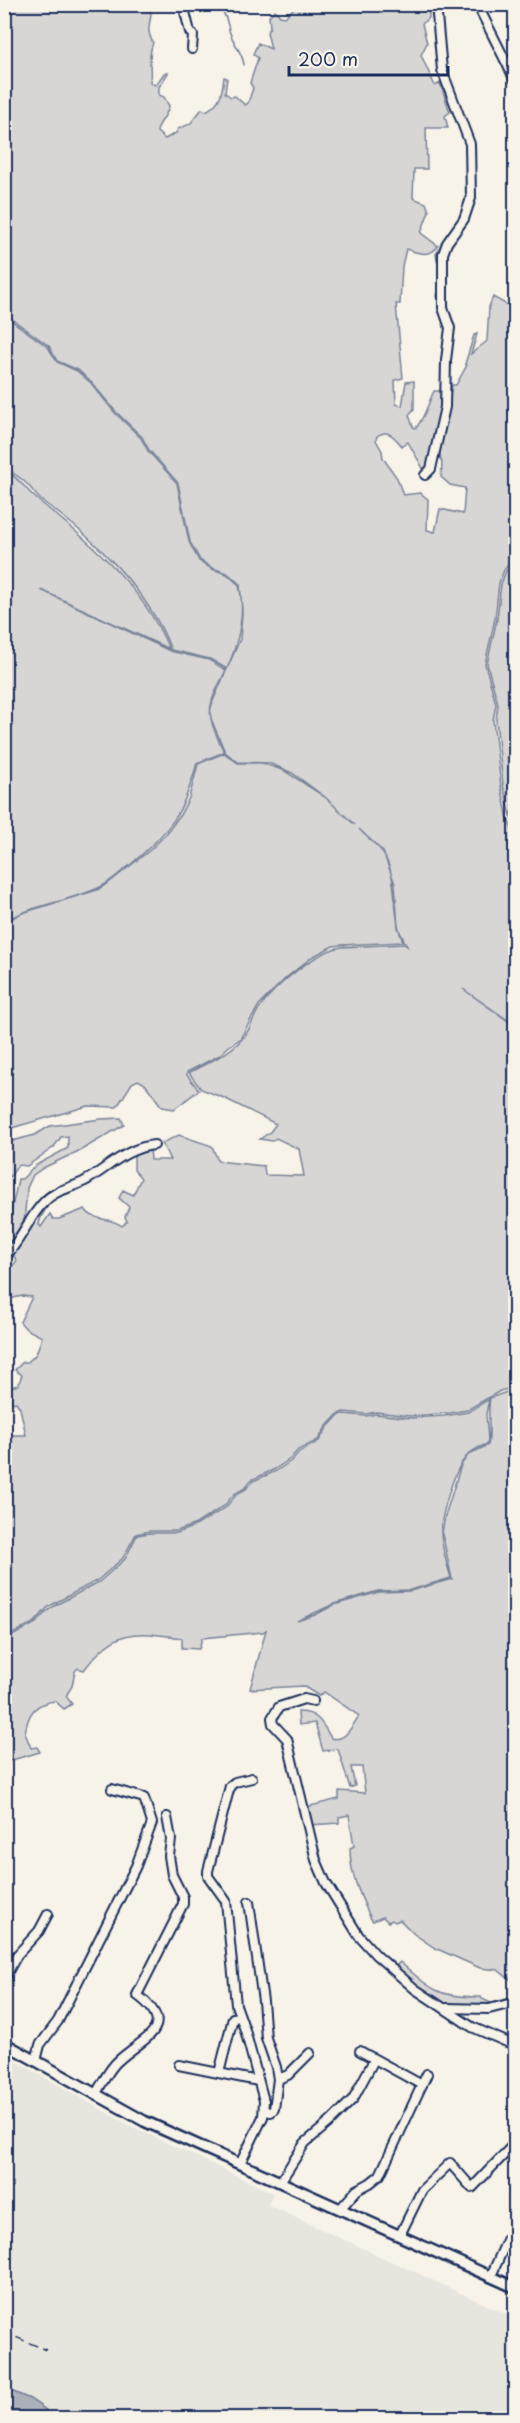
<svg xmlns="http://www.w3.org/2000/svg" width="520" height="2423" font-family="'Playpen Sans',sans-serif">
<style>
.built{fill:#e6e5de}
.green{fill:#d7d6d4;stroke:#798299;stroke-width:1.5}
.water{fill:#acb0b9;stroke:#727c95;stroke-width:1.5}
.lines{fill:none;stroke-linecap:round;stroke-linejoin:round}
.stream{stroke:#727c95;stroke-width:1.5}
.minor-casing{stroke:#1b2f5e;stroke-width:12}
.major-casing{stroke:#1b2f5e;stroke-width:14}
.minor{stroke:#f7f3e8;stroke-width:8}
.major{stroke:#f7f3e8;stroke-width:9}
.rail{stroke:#1b2f5e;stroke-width:1.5;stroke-dasharray:9 4.5;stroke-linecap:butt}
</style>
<rect width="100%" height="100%" fill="#f7f3e8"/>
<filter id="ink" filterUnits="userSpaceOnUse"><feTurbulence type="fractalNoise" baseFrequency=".0167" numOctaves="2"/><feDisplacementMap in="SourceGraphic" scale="12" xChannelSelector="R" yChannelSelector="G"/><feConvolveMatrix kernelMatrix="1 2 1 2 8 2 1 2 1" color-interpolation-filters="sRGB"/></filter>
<g filter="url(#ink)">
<path class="built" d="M 5,2055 L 127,2124 L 273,2193 L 268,2205 L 515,2318 L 515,2418 L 5,2418 Z"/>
<g class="green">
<path d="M 5,5 L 146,5 C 155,14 149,18 149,28 C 148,33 151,39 153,43 C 147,56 152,69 150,83 L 156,85 L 164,73 L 168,73 L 159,87 L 159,95 L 164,97 L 169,106 C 167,117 158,122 157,132 L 165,139 L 176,133 L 178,129 L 190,124 L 202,109 L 206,111 C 221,103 222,93 224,77 L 227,78 L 225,93 L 231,97 L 235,96 L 245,105 L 248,103 L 253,88 L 250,83 L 258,58 L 253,54 L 258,43 L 271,49 L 267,32 L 270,27 L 269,16 L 275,10 L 280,16 L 285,17 L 297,5 L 419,5 L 422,11 L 429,11 L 429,18 L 422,24 L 427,43 L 421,55 L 435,86 L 440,83 L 450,112 L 445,116 L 448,128 L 426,128 L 427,169 L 414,169 L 413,198 L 426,203 L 429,211 L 421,233 L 438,246 C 430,258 418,253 406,249 L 402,266 L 400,304 L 396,304 L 403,378 L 395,380 L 396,404 L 402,406 L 406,382 L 414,381 L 414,409 L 409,415 L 413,427 L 416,428 C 425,417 428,403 434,391 L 440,391 L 443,395 L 443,404 L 428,468 L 425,472 L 408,442 L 402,446 C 395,438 388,428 377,436 L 376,440 L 382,451 L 383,458 L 397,478 L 403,495 L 420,493 L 428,499 L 427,530 L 435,532 L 440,509 L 463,514 L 465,488 L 450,485 L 441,477 L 442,464 L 439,451 L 452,385 L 456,385 L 467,365 L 465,364 L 474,335 L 477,334 L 471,354 L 487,341 L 489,307 L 493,297 L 507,305 L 515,301 L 515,556 L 504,570 L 499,583 L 495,619 L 485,664 L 496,704 L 493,720 L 501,786 L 508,819 L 515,837 L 515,1025 L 463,989 L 515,1026 L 515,1387 L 500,1391 L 467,1410 L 450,1413 L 410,1416 L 376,1412 L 366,1414 L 343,1412 L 337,1415 L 326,1427 L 318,1440 L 298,1450 L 290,1459 L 275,1469 L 251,1480 L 245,1488 L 234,1494 L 224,1506 L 196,1524 L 177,1531 L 150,1531 L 136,1534 L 123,1558 L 98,1580 L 55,1603 L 47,1608 L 35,1622 L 5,1638 L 5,1435 L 26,1435 L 20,1408 L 16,1402 L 12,1403 L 11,1393 L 5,1387 L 4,1381 L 10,1387 L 18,1385 L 22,1375 L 15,1370 L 23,1362 L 28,1362 L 36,1354 L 42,1337 L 26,1329 L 20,1322 L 32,1297 L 22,1296 L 5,1300 L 4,1274 L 17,1261 L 13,1255 L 47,1202 L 49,1204 L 41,1217 L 39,1225 L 41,1227 L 50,1214 L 53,1219 L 59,1219 L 85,1209 C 93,1222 111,1217 122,1226 L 127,1221 L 125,1217 L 129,1207 L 119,1198 L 123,1190 L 133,1195 L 141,1178 L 134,1170 L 134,1153 L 150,1148 L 151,1160 L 170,1160 L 162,1143 L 179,1135 L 212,1146 L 218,1161 L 264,1166 L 265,1175 L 304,1176 L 299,1149 L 276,1138 L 272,1141 L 260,1139 L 270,1132 L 276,1124 L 224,1098 L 201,1089 L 189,1073 C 208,1062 228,1055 243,1038 C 251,1029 253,1016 261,1006 C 276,985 316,951 342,947 L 404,944 L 407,946 L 398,928 L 395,884 L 383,852 L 359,829 C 366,837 376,843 382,852 C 400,879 391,914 403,942 L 341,945 L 333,946 L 312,957 L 287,977 L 259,1005 L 240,1039 L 228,1047 L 220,1055 L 187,1072 L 187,1075 L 199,1090 L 174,1109 L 162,1107 L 145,1084 L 138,1080 L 132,1083 L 117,1107 L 88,1106 L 8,1129 L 12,1141 L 35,1135 L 50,1126 L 101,1119 L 121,1118 L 124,1125 L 83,1149 L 43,1168 L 33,1175 L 27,1188 L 24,1224 L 5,1252 C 5,1227 14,1204 18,1179 L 22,1179 L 36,1165 L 68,1148 L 68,1136 L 61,1137 L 54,1147 L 27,1166 L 18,1165 L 5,1184 L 5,923 L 19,914 L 97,890 L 110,882 L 150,850 L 166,834 L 180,815 L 189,798 L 198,764 L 224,753 L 238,763 L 262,763 L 285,771 L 325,797 L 355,825 L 325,797 L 292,773 L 269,763 L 238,762 L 225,752 L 209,714 L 213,701 L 240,639 L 242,613 L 240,584 L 227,573 L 212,568 L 200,560 L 190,542 L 178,483 L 149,450 L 142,437 L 116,412 L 92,383 L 78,370 L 57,361 L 49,346 L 5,314 Z"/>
<path d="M 5,316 L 48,347 L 57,362 L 77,371 L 91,383 L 115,413 L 141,438 L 148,451 L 177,483 L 189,542 L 199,561 L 212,569 L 227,574 L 239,585 C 246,612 238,644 227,669 L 210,659 L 171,650 C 149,591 93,537 42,501 C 36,496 33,490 27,484 C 20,477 13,473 5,468 Z"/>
<path d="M 5,470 C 22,480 25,490 39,501 C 90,542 143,586 169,649 L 41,590 L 170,651 L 209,660 L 226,670 C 206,710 205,711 224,752 L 197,763 C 183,815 171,830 130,865 C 119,873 109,884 96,889 C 66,902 33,905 5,921 Z"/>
<path d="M 515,560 L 515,831 L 503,785 L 496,720 L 498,704 L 487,664 L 497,619 L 501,584 L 506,571 Z"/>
<path d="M 515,1389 L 515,1979 L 509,1979 L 498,1970 L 480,1968 L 435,1948 L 414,1934 L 400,1920 L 395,1922 L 392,1920 L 388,1922 L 383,1917 L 373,1921 L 371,1919 C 360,1895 350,1875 350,1848 L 354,1846 L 349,1815 L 339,1817 L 339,1823 L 310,1825 L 306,1807 L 339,1799 L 339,1791 L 365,1793 L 362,1767 L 351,1767 L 355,1786 L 350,1788 L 338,1749 L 323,1751 L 315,1723 L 299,1725 L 298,1712 C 317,1711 323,1724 331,1738 C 346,1742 351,1727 359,1716 L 324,1692 L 319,1696 L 303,1686 L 250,1689 L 266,1630 L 263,1632 L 202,1638 L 199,1649 L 182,1648 L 182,1638 C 133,1631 116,1628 84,1670 L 78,1668 L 75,1671 L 72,1686 L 66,1696 L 72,1704 L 64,1709 L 55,1701 C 35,1703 28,1713 25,1733 L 31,1748 L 37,1747 L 40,1752 L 5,1762 L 5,1640 L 36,1623 L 46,1612 L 56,1605 L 99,1582 L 125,1559 L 137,1535 L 150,1533 L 177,1533 L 197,1525 L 225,1508 L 236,1495 L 246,1489 L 253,1481 L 276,1471 L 291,1461 L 299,1452 L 319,1441 L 327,1428 L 338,1416 L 343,1414 L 366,1416 L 376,1414 L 410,1418 L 444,1416 L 468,1412 L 489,1399 L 486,1414 L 488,1440 L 487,1444 C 480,1447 472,1450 467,1456 C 454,1469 441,1514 441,1532 C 441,1546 447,1564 451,1578 L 410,1590 L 378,1591 L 334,1604 L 297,1621 L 315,1615 L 334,1605 L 379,1592 L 410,1591 L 452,1579 L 442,1533 L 445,1516 L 461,1465 L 468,1455 L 488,1445 C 491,1430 487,1413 490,1398 Z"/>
<path d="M 400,1962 C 432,1990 437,1997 481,1997 L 482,1999 L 498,2006 L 447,2005 L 439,2003 L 394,1968 Z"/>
</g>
<path class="water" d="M 4,2388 L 30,2399 L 46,2410 L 47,2418 L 5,2418 Z"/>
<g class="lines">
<g class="stream">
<path d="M 223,4 L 222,10 C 228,20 227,23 230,33 C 234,44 243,54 244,65"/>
<path d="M 431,4 L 433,10"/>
<path d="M 433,17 L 436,39"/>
<path d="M 439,71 L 443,83"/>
<path d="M 445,88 L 453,109"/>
<path d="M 439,271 L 436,254 L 443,243"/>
<path d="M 439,303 L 437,296 L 439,285"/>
<path d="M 440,311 L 444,323"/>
</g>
<defs>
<g id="minor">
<path d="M 183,4 L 190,32 L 193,35 L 192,49"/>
<path d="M 477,4 L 516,82"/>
<path d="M 425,475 L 431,469 L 445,407 L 446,360 L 450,328 L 443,308 L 443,254 L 447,243 L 464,219 L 471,198 L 470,144 L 442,70 L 436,4"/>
<path d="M 4,1258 C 21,1241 28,1218 44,1202 C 55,1190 71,1188 85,1181 C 108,1168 126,1148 154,1145"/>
<path d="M 313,1701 L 304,1699 L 279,1707 L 272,1718 L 273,1724 L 287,1739 L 316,1860 L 326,1883 L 359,1936 L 376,1955 L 415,1989 L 472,2027 L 516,2046"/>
<path d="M 249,1902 L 263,2001 L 266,2038 L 276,2067 L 278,2079 L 274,2109 L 271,2112 L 264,2111"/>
<path d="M 4,1979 L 17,1955 L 39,1931 L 48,1914"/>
<path d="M 447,2008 L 489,2009 L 516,2002"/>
<path d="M 360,2051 L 422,2085"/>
<path d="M 36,2061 L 40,2045 L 58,2021 L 136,1866 L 152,1823 L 144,1798 L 112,1789"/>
<path d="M 179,2065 L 258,2081"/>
<path d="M 219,2073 L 233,2018 L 239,2017"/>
<path d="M 278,2079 L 288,2075 L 310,2053"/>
<path d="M 95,2095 C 102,2084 109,2068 119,2060 C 143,2038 180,2027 137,1995 L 183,1904 L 183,1897 L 172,1875 L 169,1856 L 171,1839 L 167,1817"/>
<path d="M 240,2164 L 263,2117 L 264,2101 L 245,2030 L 236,2005 L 226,1901 L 208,1876 L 208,1871 L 230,1786 L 235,1782 L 252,1778"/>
<path d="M 280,2182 L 305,2143 L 331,2121 L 353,2099 L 374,2060"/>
<path d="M 340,2209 L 357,2190 L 370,2183 L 380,2175 L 427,2074"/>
<path d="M 400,2235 L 422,2190 L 450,2163 L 472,2188 L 516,2142"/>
<path d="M 491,2276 L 516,2220"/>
</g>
<path id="major" d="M 4,2043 L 144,2121 L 516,2288"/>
</defs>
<use href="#minor" class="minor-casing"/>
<use href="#major" class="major-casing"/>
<use href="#minor" class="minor"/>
<use href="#major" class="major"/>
<path class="rail" d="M 4,2332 L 46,2350"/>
</g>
</g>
<rect width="520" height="2423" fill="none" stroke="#f7f3e8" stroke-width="24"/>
<rect x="12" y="12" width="496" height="2399" fill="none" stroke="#1b2f5e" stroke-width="2" filter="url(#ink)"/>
<path d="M289 66v9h159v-9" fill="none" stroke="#1b2f5e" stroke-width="3"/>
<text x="298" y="66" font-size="18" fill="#1b2f5e" stroke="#f7f3e8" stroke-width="4.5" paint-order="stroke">200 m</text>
</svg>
